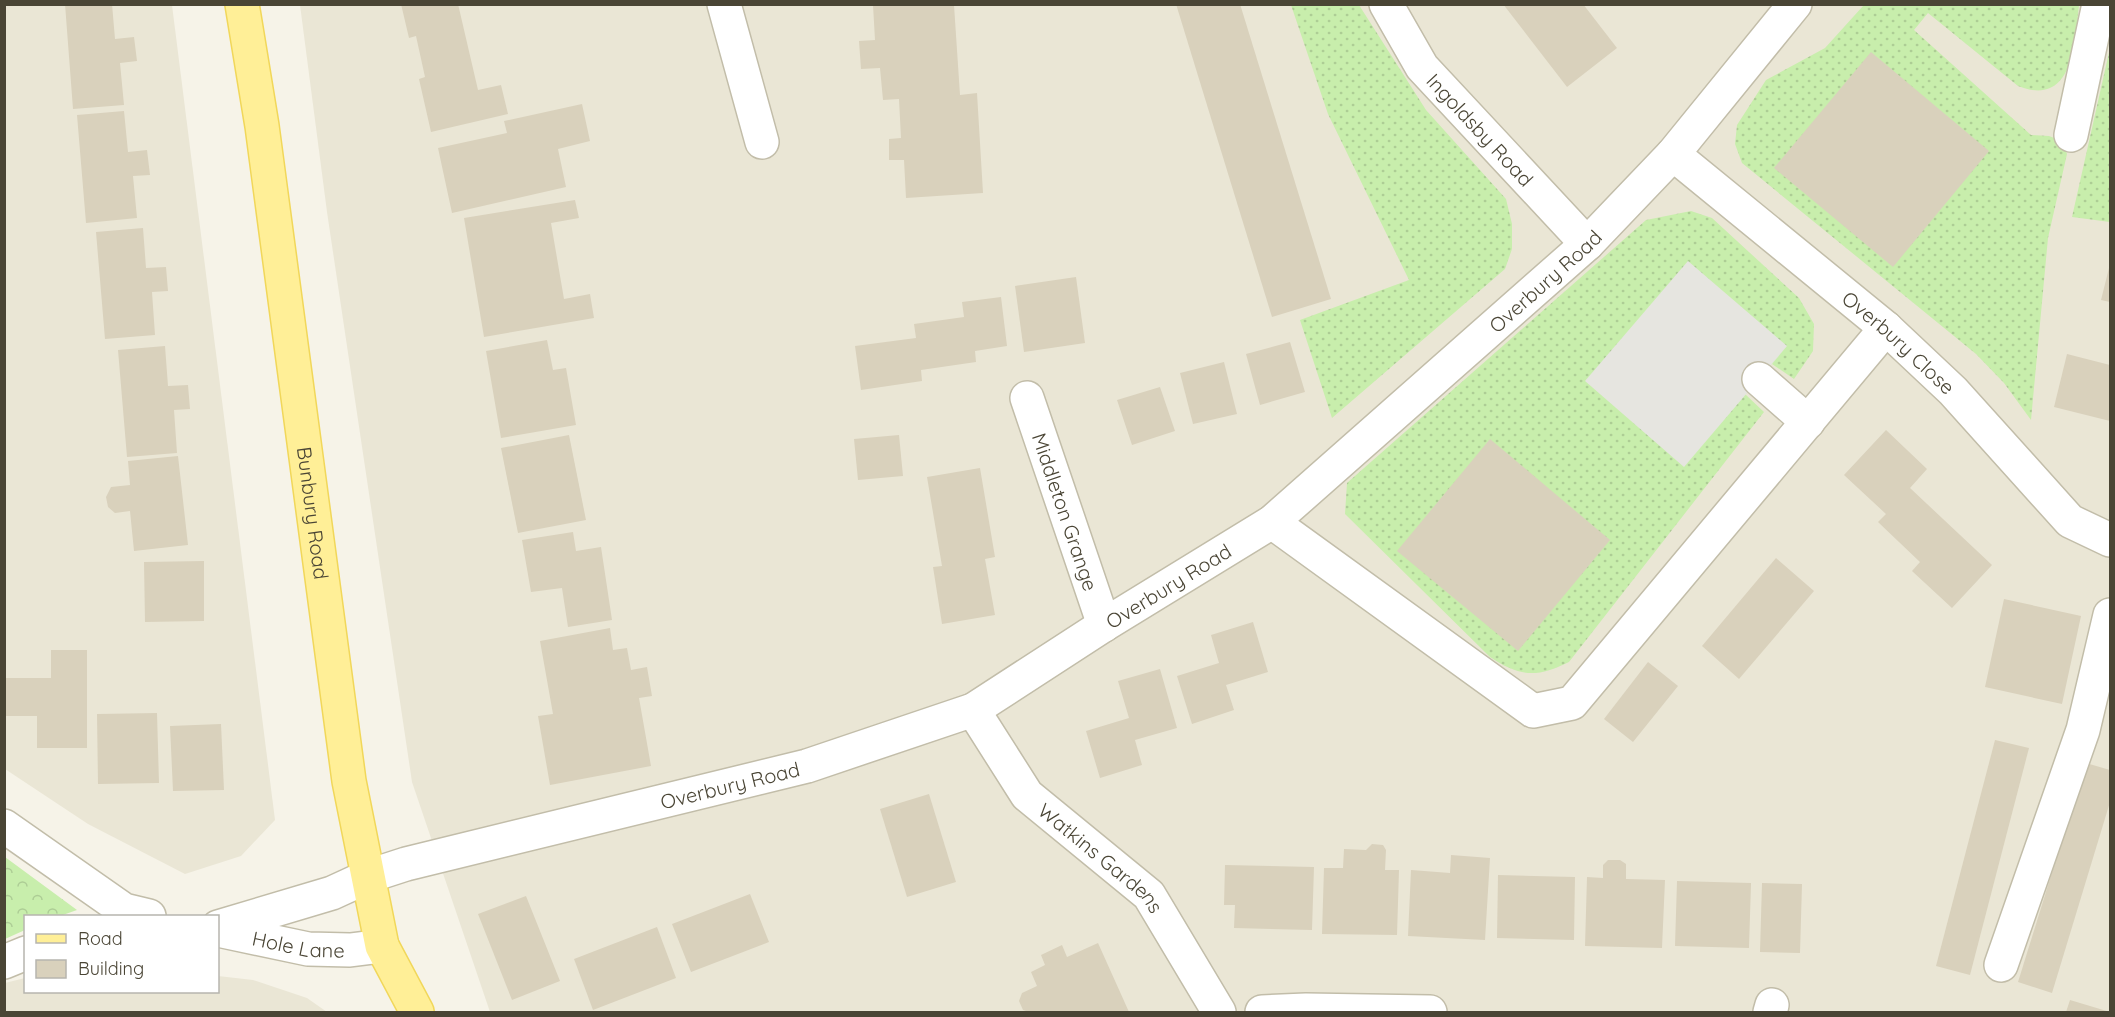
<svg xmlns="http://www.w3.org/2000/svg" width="2115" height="1017" font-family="Quicksand,sans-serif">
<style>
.residential{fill:#eae6d5}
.grass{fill:url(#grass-dots)}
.forest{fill:url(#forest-crowns)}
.parking{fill:#e6e5e0}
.building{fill:#d9d1bc}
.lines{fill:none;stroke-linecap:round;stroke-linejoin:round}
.minor-casing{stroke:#c2bda9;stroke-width:36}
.major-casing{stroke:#f1d75a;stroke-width:36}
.minor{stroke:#fff;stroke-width:33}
.major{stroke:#ffef97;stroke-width:33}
.labels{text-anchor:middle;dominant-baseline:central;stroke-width:4.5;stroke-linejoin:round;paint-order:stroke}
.street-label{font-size:20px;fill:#4a4535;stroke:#fff}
</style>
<defs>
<pattern id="grass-dots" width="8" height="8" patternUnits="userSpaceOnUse" patternTransform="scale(1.5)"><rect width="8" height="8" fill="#c8eeac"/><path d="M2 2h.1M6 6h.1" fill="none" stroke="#adcd95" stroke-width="1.8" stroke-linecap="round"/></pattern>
<pattern id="forest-crowns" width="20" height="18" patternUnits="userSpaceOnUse" patternTransform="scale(1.5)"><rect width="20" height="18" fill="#c8eeac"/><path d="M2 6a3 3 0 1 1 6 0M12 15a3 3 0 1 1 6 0" fill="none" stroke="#adcd95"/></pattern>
</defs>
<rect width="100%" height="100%" fill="#f6f3e8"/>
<g class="residential">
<path d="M 4,5 L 172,5 L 275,820 L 241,856 L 185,874 L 88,824 L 5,769 Z"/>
<path d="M 300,5 L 2110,5 L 2110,1012 L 490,1012 L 412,782 L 327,212 Z"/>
<path d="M 218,976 L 253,980 L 307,998 L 327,1012 L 5,1012 L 5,983 L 25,978 L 26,992 L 218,992 Z"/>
</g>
<g class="grass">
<path d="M 1291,5 L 1359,5 L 1426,110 L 1506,199 L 1512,224 L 1512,249 L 1505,269 L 1332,418 L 1300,320 L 1409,280 L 1328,114 Z"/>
<path d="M 1863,6 L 2079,5 C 2075,42 2074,108 2018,86 L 1928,13 L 1914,30 L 2031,135 L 2049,136 L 2062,141 L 2067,154 L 2048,238 L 2031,420 L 2004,383 L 1976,354 L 1742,163 L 1735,144 L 1737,125 L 1766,80 L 1825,48 Z"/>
<path d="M 2110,48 L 2110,222 L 2072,217 Z"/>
<path d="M 1691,211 L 1712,218 L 1799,298 L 1814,324 L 1813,351 L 1794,379 L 1772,364 L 1787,346 L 1684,466 L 1745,394 L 1764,412 L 1569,662 C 1537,678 1520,677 1490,657 L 1345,514 L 1347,483 L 1646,220 Z"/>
</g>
<path class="forest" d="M 5,857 L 77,910 L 60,916 L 26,916 L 25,930 L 5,939 Z"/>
<path class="parking" d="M 1688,261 L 1787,346 L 1684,467 L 1585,381 Z"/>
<g class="building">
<path d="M 65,4 L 112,4 L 115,39 L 134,37 L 137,61 L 120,63 L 124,105 L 73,109 Z"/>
<path d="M 401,4 L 458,4 L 478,90 L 501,85 L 508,114 L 431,132 L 419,79 L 425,77 L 416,36 L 409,38 Z"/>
<path d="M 1176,4 L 1240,4 L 1331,299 L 1272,317 Z"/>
<path d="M 1503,4 L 1583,4 L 1617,48 L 1567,87 Z"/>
<path d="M 873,5 L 954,5 L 960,95 L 977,93 L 983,193 L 906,198 L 904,160 L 889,160 L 889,139 L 901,138 L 899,99 L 883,100 L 880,68 L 861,69 L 859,41 L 875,40 Z"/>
<path d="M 1871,52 L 1989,151 L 1893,267 L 1774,168 Z"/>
<path d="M 582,104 L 590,141 L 558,149 L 566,187 L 452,213 L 438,148 L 507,133 L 504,121 Z"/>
<path d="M 124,111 L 128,152 L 147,150 L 150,175 L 133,176 L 137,218 L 86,223 L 77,115 Z"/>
<path d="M 575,200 L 579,218 L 551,223 L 564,299 L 590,294 L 594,318 L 484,337 L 464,218 Z"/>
<path d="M 143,228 L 146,268 L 166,267 L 168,291 L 152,292 L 155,335 L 105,339 L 96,232 Z"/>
<path d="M 2110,264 L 2110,302 L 2101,300 Z"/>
<path d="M 1076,277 L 1085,343 L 1024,352 L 1015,286 Z"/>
<path d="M 1001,297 L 1007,346 L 975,351 L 976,362 L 921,370 L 922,381 L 861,390 L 855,346 L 916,338 L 914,324 L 964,317 L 962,302 Z"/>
<path d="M 547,340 L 553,370 L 566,368 L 576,425 L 501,438 L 486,351 Z"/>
<path d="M 1290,342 L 1305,392 L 1260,405 L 1246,354 Z"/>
<path d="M 165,346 L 168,386 L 188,385 L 190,409 L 174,410 L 177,453 L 127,457 L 118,350 Z"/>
<path d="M 2067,354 L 2110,365 L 2110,421 L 2054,407 Z"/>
<path d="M 1224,362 L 1237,414 L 1193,424 L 1180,373 Z"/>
<path d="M 1160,387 L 1175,431 L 1132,445 L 1117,400 Z"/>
<path d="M 1886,430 L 1927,469 L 1910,488 L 1992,565 L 1952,608 L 1912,571 L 1920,562 L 1878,522 L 1886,514 L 1844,475 Z"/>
<path d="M 569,435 L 586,520 L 518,533 L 501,448 Z"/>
<path d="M 899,435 L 903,476 L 858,480 L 854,439 Z"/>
<path d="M 1490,439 L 1610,540 L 1518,651 L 1397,551 Z"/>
<path d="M 178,456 L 188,545 L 134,551 L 130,511 L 115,513 L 108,507 L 106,497 L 111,487 L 130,485 L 128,461 Z"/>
<path d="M 980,468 L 995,557 L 985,559 L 995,615 L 942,624 L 933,567 L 942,566 L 927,477 Z"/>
<path d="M 573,532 L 576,551 L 601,547 L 612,620 L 568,627 L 562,588 L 531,592 L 522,540 Z"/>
<path d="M 1776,558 L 1814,591 L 1739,679 L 1702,646 Z"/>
<path d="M 204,561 L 204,621 L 145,622 L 144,562 Z"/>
<path d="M 2004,599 L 2081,616 L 2062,704 L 1985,687 Z"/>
<path d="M 1253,622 L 1268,672 L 1226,685 L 1234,710 L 1192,724 L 1177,676 L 1219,663 L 1211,635 Z"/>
<path d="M 610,628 L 613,650 L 627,648 L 631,670 L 647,667 L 652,696 L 639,698 L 651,766 L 550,785 L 538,716 L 553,714 L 540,641 Z"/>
<path d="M 51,650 L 87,650 L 87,748 L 37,748 L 37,716 L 5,716 L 5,678 L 51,678 Z"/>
<path d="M 1648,662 L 1678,686 L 1633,742 L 1604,719 Z"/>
<path d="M 1160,669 L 1177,728 L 1135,740 L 1142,765 L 1100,778 L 1086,731 L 1129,718 L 1118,681 Z"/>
<path d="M 157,713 L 159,783 L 98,784 L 97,714 Z"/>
<path d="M 221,724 L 224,790 L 173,791 L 170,726 Z"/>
<path d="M 1995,740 L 2029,748 L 1970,975 L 1936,966 Z"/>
<path d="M 2086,763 L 2110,770 L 2110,802 L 2052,993 L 2018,982 Z"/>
<path d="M 929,794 L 956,882 L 907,897 L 880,809 Z"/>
<path d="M 1372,844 L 1383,845 L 1386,850 L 1385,870 L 1399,870 L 1397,935 L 1322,934 L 1324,868 L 1343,868 L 1344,849 L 1366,850 Z"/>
<path d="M 1451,855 L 1490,858 L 1485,940 L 1408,936 L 1411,870 L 1450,873 Z"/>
<path d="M 1608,860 L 1620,860 L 1626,864 L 1626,879 L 1665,880 L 1662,948 L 1585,946 L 1587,877 L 1603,878 L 1603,865 Z"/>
<path d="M 1225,865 L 1314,867 L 1312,930 L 1234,928 L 1235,905 L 1224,905 Z"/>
<path d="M 1498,875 L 1575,877 L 1574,940 L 1497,938 Z"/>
<path d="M 1677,881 L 1751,883 L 1749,948 L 1675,946 Z"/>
<path d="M 1762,883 L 1802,884 L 1800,953 L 1760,952 Z"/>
<path d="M 750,894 L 769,942 L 691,972 L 672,924 Z"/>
<path d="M 526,896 L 560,981 L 512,1000 L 478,914 Z"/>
<path d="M 657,927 L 676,978 L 593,1010 L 574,959 Z"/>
<path d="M 1098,943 L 1129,1012 L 1029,1012 L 1023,1010 L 1019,1001 L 1022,993 L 1037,986 L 1031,972 L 1045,965 L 1041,955 L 1062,945 L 1067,957 Z"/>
<path d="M 2070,1000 L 2110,1012 L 2066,1012 Z"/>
</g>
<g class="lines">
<defs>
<g id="minor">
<path d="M 724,4 L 762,142"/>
<path id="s1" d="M 1386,4 L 1422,67 L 1587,244"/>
<path d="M 2071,135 L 2099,4"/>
<path id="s2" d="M 1673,154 L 1886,328 L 1953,391 L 2070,521 L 2110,540"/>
<path d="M 1759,379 L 1808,422"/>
<path id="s3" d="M 1027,398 L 1104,625"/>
<path d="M 1272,522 L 1533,711 L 1572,703 L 1886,328"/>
<path id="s4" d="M 973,710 L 1027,795 L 1149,895 L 1219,1012"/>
<path d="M 4,826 L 124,910 L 149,916"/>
<path id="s5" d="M 218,927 L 332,893 L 369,876 L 406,864 L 807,766 L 973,710 L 1104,625 L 1272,522 L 1587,244 L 1673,154 L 1795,4"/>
<path id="s6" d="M 218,930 L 308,949 L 350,950 L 382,946"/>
<path d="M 4,962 L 26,953"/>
<path d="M 2001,965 L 2083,730 L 2110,615"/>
<path d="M 1262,1012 L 1306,1010 L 1430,1012"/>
<path d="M 1770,1012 L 1772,1005"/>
</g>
<g id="major">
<path id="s7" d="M 242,4 L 262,126 L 349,781 L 382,946 L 417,1012"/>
</g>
</defs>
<use href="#minor" class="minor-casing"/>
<use href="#major" class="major-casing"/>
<use href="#minor" class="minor"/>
<use href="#major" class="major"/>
</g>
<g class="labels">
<g class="street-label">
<text stroke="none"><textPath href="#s1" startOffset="158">Ingoldsby Road</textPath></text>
<text stroke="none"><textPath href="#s5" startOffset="1504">Overbury Road</textPath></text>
<text stroke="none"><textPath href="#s2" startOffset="294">Overbury Close</textPath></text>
<text stroke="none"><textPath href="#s3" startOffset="120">Middleton Grange</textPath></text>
<text stroke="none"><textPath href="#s7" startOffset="514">Bunbury Road</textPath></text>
<text stroke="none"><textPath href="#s5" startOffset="1018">Overbury Road</textPath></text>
<text stroke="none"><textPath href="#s5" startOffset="532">Overbury Road</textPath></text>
<text stroke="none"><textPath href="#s4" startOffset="198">Watkins Gardens</textPath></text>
<text stroke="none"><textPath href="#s6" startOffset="82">Hole Lane</textPath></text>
</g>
</g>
<rect width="2115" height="1017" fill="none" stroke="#4a4535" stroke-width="12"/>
<rect x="24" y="915" width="195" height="78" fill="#ffffff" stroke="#b7b5ae" stroke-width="1.5"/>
<rect x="36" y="934" width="30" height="9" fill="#ffef97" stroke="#b7b5ae" stroke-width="1.5"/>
<text x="78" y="945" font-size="18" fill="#4a4535">Road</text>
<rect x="36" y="960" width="30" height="18" fill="#d9d1bc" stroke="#b7b5ae" stroke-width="1.5"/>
<text x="78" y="975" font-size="18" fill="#4a4535">Building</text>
</svg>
